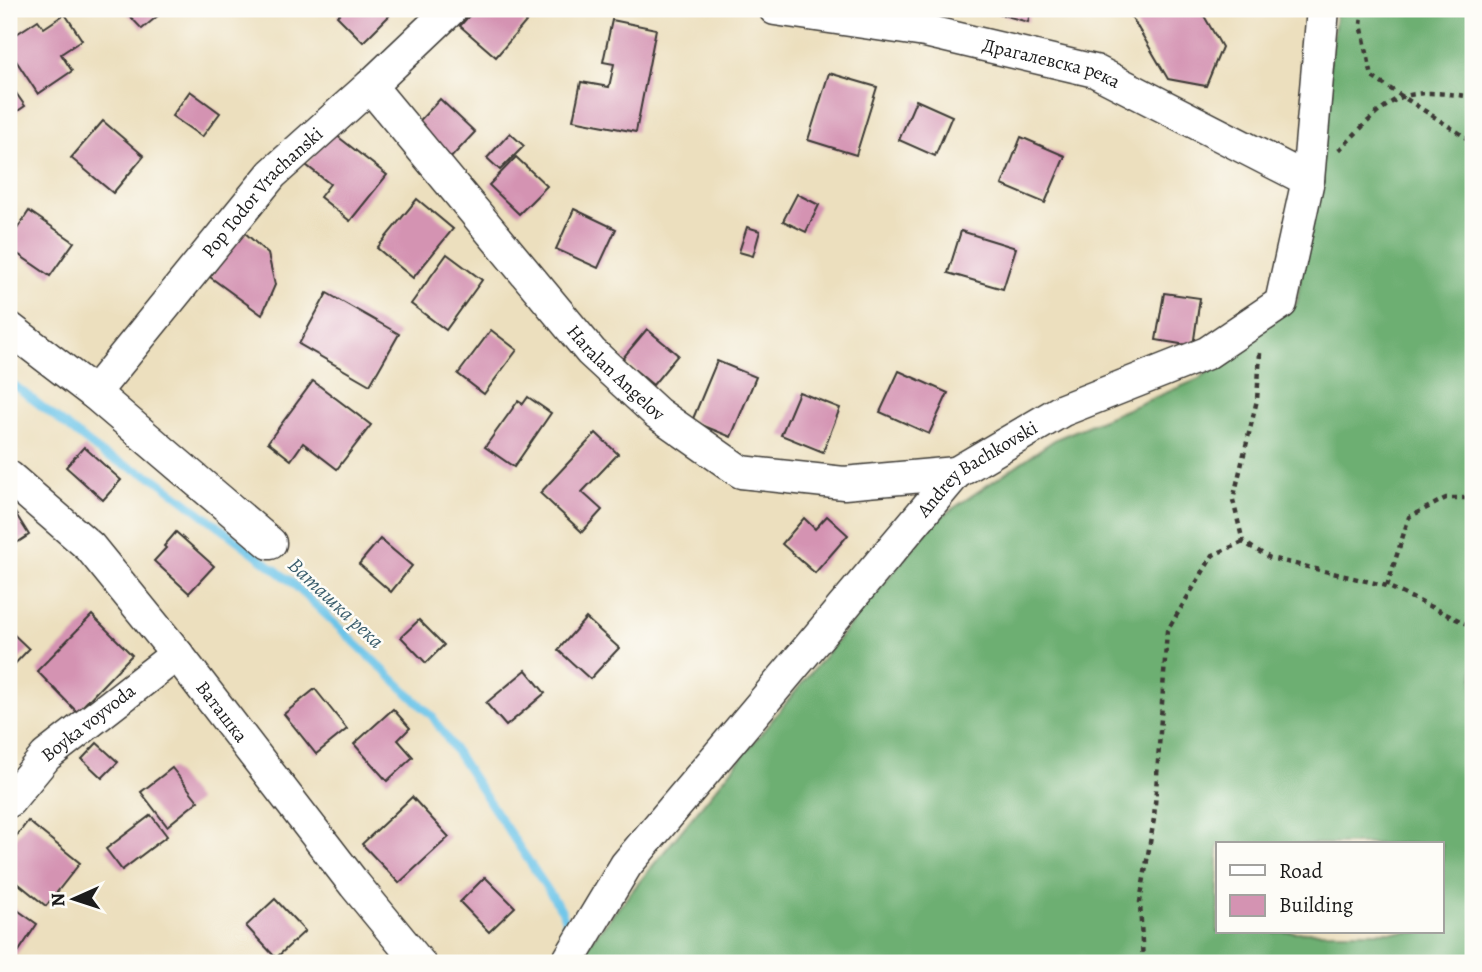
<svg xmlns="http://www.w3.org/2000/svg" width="1482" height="972" font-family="Alegreya,serif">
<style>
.forest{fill:#6daf72;stroke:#446647;stroke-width:2;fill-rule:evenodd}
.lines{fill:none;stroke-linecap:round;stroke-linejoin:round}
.stream{stroke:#6bc4e9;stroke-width:8}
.building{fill:#d493b2}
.minor-casing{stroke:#3b3934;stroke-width:35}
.path{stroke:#3b3934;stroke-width:4.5;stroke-dasharray:5 5;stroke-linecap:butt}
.minor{stroke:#fff;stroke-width:32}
.labels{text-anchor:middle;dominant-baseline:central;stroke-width:5;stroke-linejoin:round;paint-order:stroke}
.street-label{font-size:19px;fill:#1c1c1c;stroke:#fdfcf7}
.water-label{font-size:21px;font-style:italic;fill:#3c5f6e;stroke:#fdfcf7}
</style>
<rect width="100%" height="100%" fill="#fdfcf7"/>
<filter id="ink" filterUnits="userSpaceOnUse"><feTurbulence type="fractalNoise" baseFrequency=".0143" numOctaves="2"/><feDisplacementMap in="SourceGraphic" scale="14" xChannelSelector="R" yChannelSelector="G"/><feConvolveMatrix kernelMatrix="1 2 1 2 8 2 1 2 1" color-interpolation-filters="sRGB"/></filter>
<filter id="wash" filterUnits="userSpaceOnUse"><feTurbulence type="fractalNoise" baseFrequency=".00686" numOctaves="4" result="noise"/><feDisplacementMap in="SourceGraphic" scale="28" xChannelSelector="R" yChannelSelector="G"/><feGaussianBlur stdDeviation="1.57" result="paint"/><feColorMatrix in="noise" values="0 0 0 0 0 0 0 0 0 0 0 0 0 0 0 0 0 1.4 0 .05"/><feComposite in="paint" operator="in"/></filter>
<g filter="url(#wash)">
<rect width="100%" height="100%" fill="#ecdfbe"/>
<path class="forest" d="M 1337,9 L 1473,9 L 1473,963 L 573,963 L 936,520 L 1056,439 L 1199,379 L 1297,303 ZM 1218,844 L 1442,844 L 1442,932 L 1218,932 Z"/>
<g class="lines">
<path class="stream" d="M 9,381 L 104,455 L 156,479 L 289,580 L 432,716 L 562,911 L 566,924"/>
</g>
<g id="blocks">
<g class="building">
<path d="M 123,9 L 166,9 L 142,29 Z"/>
<path d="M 344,9 L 381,9 L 389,16 L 363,42 L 337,16 Z"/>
<path d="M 475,9 L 537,9 L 496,57 L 460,26 Z"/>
<path d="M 981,9 L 1031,9 L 1028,22 Z"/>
<path d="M 1127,9 L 1200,9 L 1222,47 L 1206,86 L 1168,79 Z"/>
<path d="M 65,14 L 82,40 L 61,54 L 72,71 L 38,94 L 9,50 L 9,39 L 38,20 L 44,28 Z"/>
<path d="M 612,20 L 656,29 L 636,132 L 573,120 L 581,82 L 609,87 L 614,64 L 603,62 Z"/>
<path d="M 829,73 L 877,87 L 856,155 L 808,140 Z"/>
<path d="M 9,83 L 25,106 L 9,117 Z"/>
<path d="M 190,91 L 220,113 L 202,137 L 172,116 Z"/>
<path d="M 440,99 L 475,132 L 446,163 L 411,130 Z"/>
<path d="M 916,100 L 952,116 L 935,156 L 899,140 Z"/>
<path d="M 103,121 L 144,156 L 113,193 L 71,158 Z"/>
<path d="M 332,132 L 387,175 L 350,221 L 320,197 L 330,184 L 306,165 Z"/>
<path d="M 510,133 L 524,146 L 500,170 L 487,158 Z"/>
<path d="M 1021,137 L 1065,156 L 1045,203 L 1002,185 Z"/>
<path d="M 516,157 L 547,186 L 519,214 L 489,185 Z"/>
<path d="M 797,194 L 819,205 L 806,232 L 783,221 Z"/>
<path d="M 417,199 L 453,229 L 413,278 L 377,248 Z"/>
<path d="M 574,209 L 616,229 L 598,268 L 556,249 Z"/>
<path d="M 29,211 L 74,242 L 50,276 L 9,248 L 9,241 Z"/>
<path d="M 747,227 L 760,231 L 753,256 L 739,252 Z"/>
<path d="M 243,231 L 268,254 L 275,285 L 262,315 L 210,277 Z"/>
<path d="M 961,231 L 1016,248 L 1003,289 L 948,273 Z"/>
<path d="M 447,254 L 482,280 L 446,330 L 411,304 Z"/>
<path d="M 327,293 L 399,334 L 370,385 L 299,344 Z"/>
<path d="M 1164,293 L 1200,298 L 1193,346 L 1156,340 Z"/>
<path d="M 647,329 L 678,355 L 653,385 L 622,359 Z"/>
<path d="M 491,330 L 517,350 L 484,394 L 458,374 Z"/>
<path d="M 717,361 L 756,377 L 731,437 L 692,421 Z"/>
<path d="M 899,371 L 948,393 L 929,434 L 880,412 Z"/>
<path d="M 313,381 L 371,425 L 337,469 L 303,443 L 291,460 L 268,442 Z"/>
<path d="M 799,392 L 840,408 L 823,452 L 781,435 Z"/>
<path d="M 528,397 L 551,413 L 514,467 L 485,447 L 518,401 L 523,404 Z"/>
<path d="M 596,433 L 618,454 L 582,492 L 602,510 L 582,532 L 540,493 Z"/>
<path d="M 84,447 L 121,480 L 103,500 L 66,467 Z"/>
<path d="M 9,503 L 29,535 L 9,548 Z"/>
<path d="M 827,516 L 848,535 L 815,573 L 782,544 L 804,518 L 815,529 Z"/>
<path d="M 176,532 L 214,566 L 189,593 L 154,561 L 166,548 L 164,546 Z"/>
<path d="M 380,539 L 412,566 L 391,592 L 359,564 Z"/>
<path d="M 92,615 L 132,655 L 77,712 L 37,671 Z"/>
<path d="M 586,618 L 619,648 L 590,679 L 558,650 Z"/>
<path d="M 419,620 L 444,645 L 426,663 L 401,637 Z"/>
<path d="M 9,630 L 29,649 L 9,670 Z"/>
<path d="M 526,670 L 545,693 L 506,726 L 486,703 Z"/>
<path d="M 315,689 L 347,729 L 316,754 L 284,714 Z"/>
<path d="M 393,709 L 410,728 L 398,740 L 413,757 L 387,781 L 354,744 Z"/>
<path d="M 97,743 L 118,762 L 102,778 L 82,759 Z"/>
<path d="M 172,768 L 198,801 L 167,826 L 141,792 Z"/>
<path d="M 412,797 L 449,837 L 399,883 L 362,844 Z"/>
<path d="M 151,815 L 167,836 L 122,870 L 106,849 Z"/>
<path d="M 28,821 L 80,863 L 46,906 L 9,876 L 9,846 Z"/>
<path d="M 485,877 L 515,907 L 489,932 L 460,902 Z"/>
<path d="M 275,899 L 305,931 L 276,958 L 246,926 Z"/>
<path d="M 9,904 L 37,924 L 11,963 L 9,963 Z"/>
</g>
</g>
</g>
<g filter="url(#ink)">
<use href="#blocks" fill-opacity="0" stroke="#3b3934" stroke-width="2"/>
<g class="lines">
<defs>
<g id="minor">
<path id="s1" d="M 775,9 L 925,31 L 1095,71 L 1308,180"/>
<path id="s2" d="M 370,86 L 591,352 L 657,413 L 741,472 L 844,483 L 956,473"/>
<path d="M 9,328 L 94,393 L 270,543"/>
<path id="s3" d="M 94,393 L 272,174 L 370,86 L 451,9"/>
<path id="s4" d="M 9,477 L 90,547 L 177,654 L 355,885 L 419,963"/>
<path id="s5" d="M 9,801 L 46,756 L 177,654"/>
<path id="s6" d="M 567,963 L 626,865 L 956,473 L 1063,410 L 1207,353 L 1281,303 L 1308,180 L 1323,9"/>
</g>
</defs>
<use href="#minor" class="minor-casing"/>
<g class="path">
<path d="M 1363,9 L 1361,24 L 1372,77 L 1464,136 L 1473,145"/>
<path d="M 1339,150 C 1357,133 1379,106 1402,97 C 1422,90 1452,94 1473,97"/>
<path d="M 1260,353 L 1257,400 L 1233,500 L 1243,542 L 1270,558 L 1387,586 L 1473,627"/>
<path d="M 1387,586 L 1409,517 L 1446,498 L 1473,498"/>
<path d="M 1143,963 L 1140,902 L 1154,819 L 1167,631 L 1213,555 L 1243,542"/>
</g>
<use href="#minor" class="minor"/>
</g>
</g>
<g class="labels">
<g class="street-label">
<text stroke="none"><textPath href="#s1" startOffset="282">Драгалевска река</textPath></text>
<text stroke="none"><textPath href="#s3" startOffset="262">Pop Todor Vrachanski</textPath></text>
<text stroke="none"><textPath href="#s2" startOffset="378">Haralan Angelov</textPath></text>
<text stroke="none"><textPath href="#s6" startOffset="646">Andrey Bachkovski</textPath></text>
<text stroke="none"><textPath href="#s4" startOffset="318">Ваташка</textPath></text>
<text stroke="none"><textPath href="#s5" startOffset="112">Boyka voyvoda</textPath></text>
</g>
<g class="water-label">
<text transform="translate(336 603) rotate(43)">Ваташка река</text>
</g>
</g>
<rect width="1482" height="972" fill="none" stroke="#fdfcf7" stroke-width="35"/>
<rect x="1216" y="842" width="228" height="91" fill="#fdfcf7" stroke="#a3a29f" stroke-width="2"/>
<rect x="1230" y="865" width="35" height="10" fill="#ffffff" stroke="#a3a29f" stroke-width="2"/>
<text x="1279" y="878" font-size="21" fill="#1c1c1c">Road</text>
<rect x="1230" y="895" width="35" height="21" fill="#d493b2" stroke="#a3a29f" stroke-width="2"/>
<text x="1279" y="912" font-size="21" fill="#1c1c1c">Building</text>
<g transform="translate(74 899) rotate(267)" stroke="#fdfcf7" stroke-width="5" paint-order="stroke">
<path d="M0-5L12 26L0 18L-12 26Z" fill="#1c1c1c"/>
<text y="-10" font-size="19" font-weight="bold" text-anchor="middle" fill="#1c1c1c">N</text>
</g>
</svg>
